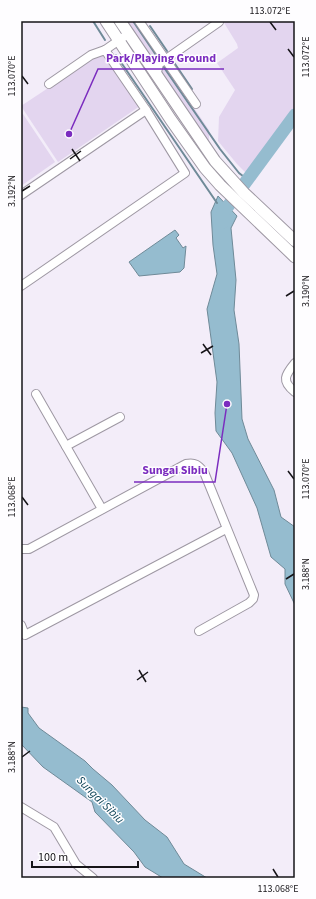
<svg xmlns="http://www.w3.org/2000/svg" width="316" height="899" font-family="'Source Sans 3',sans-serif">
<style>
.green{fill:#e3d5ef}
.water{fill:#95bccf;stroke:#6f8a98}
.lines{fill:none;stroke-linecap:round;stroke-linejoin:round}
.stream{stroke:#6f8a98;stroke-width:2}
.river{stroke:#95bccf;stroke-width:13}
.street-casing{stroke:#9e98a3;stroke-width:10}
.secondary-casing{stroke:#9e98a3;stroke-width:13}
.street{stroke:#fff;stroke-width:8}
.secondary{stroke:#fff;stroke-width:11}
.ticks{fill:none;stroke:#161418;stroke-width:1.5}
.labels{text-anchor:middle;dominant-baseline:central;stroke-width:3;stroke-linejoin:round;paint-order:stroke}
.water-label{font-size:12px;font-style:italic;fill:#094054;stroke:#fefdff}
.leader{fill:none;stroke:#7b2cbf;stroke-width:1.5}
.callout-dot{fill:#7b2cbf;stroke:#fefdff;stroke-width:1.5}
.callout-label{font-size:12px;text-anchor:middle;font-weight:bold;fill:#7b2cbf;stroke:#fefdff;stroke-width:3;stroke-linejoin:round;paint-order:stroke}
.neatline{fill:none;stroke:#161418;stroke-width:1.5}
.ticks-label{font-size:10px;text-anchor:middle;fill:#161418}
</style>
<rect width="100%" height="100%" fill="#f3edf9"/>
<g class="green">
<path d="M 126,21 L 135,21 L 209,130 L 209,141 Z"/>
<path d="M 223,21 L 295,21 L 295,107 L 248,175 L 237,164 L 218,141 L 219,117 L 235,90 L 217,63 L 238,48 L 237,44 Z"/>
<path d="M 104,51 L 140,106 L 58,162 L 21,106 Z"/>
<path d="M 23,114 L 55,162 L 21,186 L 21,115 Z"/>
</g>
<g class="water">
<path d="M 218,196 L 237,216 L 231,228 L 236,280 L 234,310 L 239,344 L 242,419 L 248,439 L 274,490 L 281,517 L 295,527 L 295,605 L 285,584 L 285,569 L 271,557 L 257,508 L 232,453 L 216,431 L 215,413 L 217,382 L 207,309 L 217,274 L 213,245 L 211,212 Z"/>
<path d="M 175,230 L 179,235 L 176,238 L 183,248 L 186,246 L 184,268 L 180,272 L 139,276 L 129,262 Z"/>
<path d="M 21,707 L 28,708 L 28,713 L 39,728 L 85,761 L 93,769 L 112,785 L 145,820 L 167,837 L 184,864 L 207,878 L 163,878 L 145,867 L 134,852 L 95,812 L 92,802 L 43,767 L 21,744 Z"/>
</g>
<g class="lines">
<g class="stream">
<path d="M 93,21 L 105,40"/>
<path d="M 133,21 L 158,58"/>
<path d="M 150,26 L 167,51"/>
<path d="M 116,55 L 217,203"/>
<path d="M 173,61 L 192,89"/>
<path d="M 163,66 L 220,149 L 239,173 L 248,180"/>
</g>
<path class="river" d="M 223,222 L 223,213 L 295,115"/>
<defs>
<g id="street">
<path d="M 139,21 L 196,104"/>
<path d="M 105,50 L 128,34"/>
<path d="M 158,77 L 157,72 L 159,64 L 219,22"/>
<path d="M 21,195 L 146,110"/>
<path d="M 21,286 L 185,173 L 146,110 L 105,50 L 91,55 L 49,84"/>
<path d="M 295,363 C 285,375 281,381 295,392"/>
<path d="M 36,394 L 102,509"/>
<path d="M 66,446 L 120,417"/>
<path d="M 21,549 L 29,549 L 186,464 C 195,462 198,465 204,472 L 254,595 L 253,599 L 249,603 L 199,631"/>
<path d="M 21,625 L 25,635 L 226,529"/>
<path d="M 21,807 L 54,827 L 76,864 L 93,878"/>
</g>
<g id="secondary">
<path d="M 106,21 L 171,120 L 205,168 L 220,185 L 295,257"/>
<path d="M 120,21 L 215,161 L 244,193 L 295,241"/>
</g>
</defs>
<use href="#street" class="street-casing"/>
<use href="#secondary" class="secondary-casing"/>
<use href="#street" class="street"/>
<use href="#secondary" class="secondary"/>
</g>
<path class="ticks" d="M 270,22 L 276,30M 288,49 L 294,57M 22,76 L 28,84M 72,149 L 80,161M 70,159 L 81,151M 22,191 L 30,186M 286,296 L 294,291M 203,344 L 211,355M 201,353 L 213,346M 288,471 L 294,479M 22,497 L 28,505M 286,579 L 294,574M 139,670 L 146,682M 137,680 L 148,672M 22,757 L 30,751M 273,869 L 278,877"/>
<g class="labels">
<g class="water-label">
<text transform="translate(100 800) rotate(45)">Sungai Sibiu</text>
</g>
</g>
<path class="leader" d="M69 134L98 69H224M227 404L215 482H134"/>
<g class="callout-dot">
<circle cx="69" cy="134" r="4"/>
<circle cx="227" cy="404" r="4"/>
</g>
<g class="callout-label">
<text x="161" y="62">Park/Playing Ground</text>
<text x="175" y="474">Sungai Sibiu</text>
</g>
<rect width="316" height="899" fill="none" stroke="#fefdff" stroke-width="44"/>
<path d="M32 861v6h106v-6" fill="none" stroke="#161418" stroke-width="2"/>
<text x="38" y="861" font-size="12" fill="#161418" stroke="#fefdff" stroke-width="3" paint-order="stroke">100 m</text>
<rect x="22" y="22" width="272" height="855" class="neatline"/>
<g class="ticks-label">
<text x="270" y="14">113.072°E</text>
<text transform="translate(305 57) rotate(-90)" y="4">113.072°E</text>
<text transform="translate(11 76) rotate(-90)" y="4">113.070°E</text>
<text transform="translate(11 191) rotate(-90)" y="4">3.192°N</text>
<text transform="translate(305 291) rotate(-90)" y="4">3.190°N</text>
<text transform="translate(305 479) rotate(-90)" y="4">113.070°E</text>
<text transform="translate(11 497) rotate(-90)" y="4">113.068°E</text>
<text transform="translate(305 574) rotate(-90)" y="4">3.188°N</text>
<text transform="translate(11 757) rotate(-90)" y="4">3.188°N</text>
<text x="278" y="892">113.068°E</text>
</g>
</svg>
